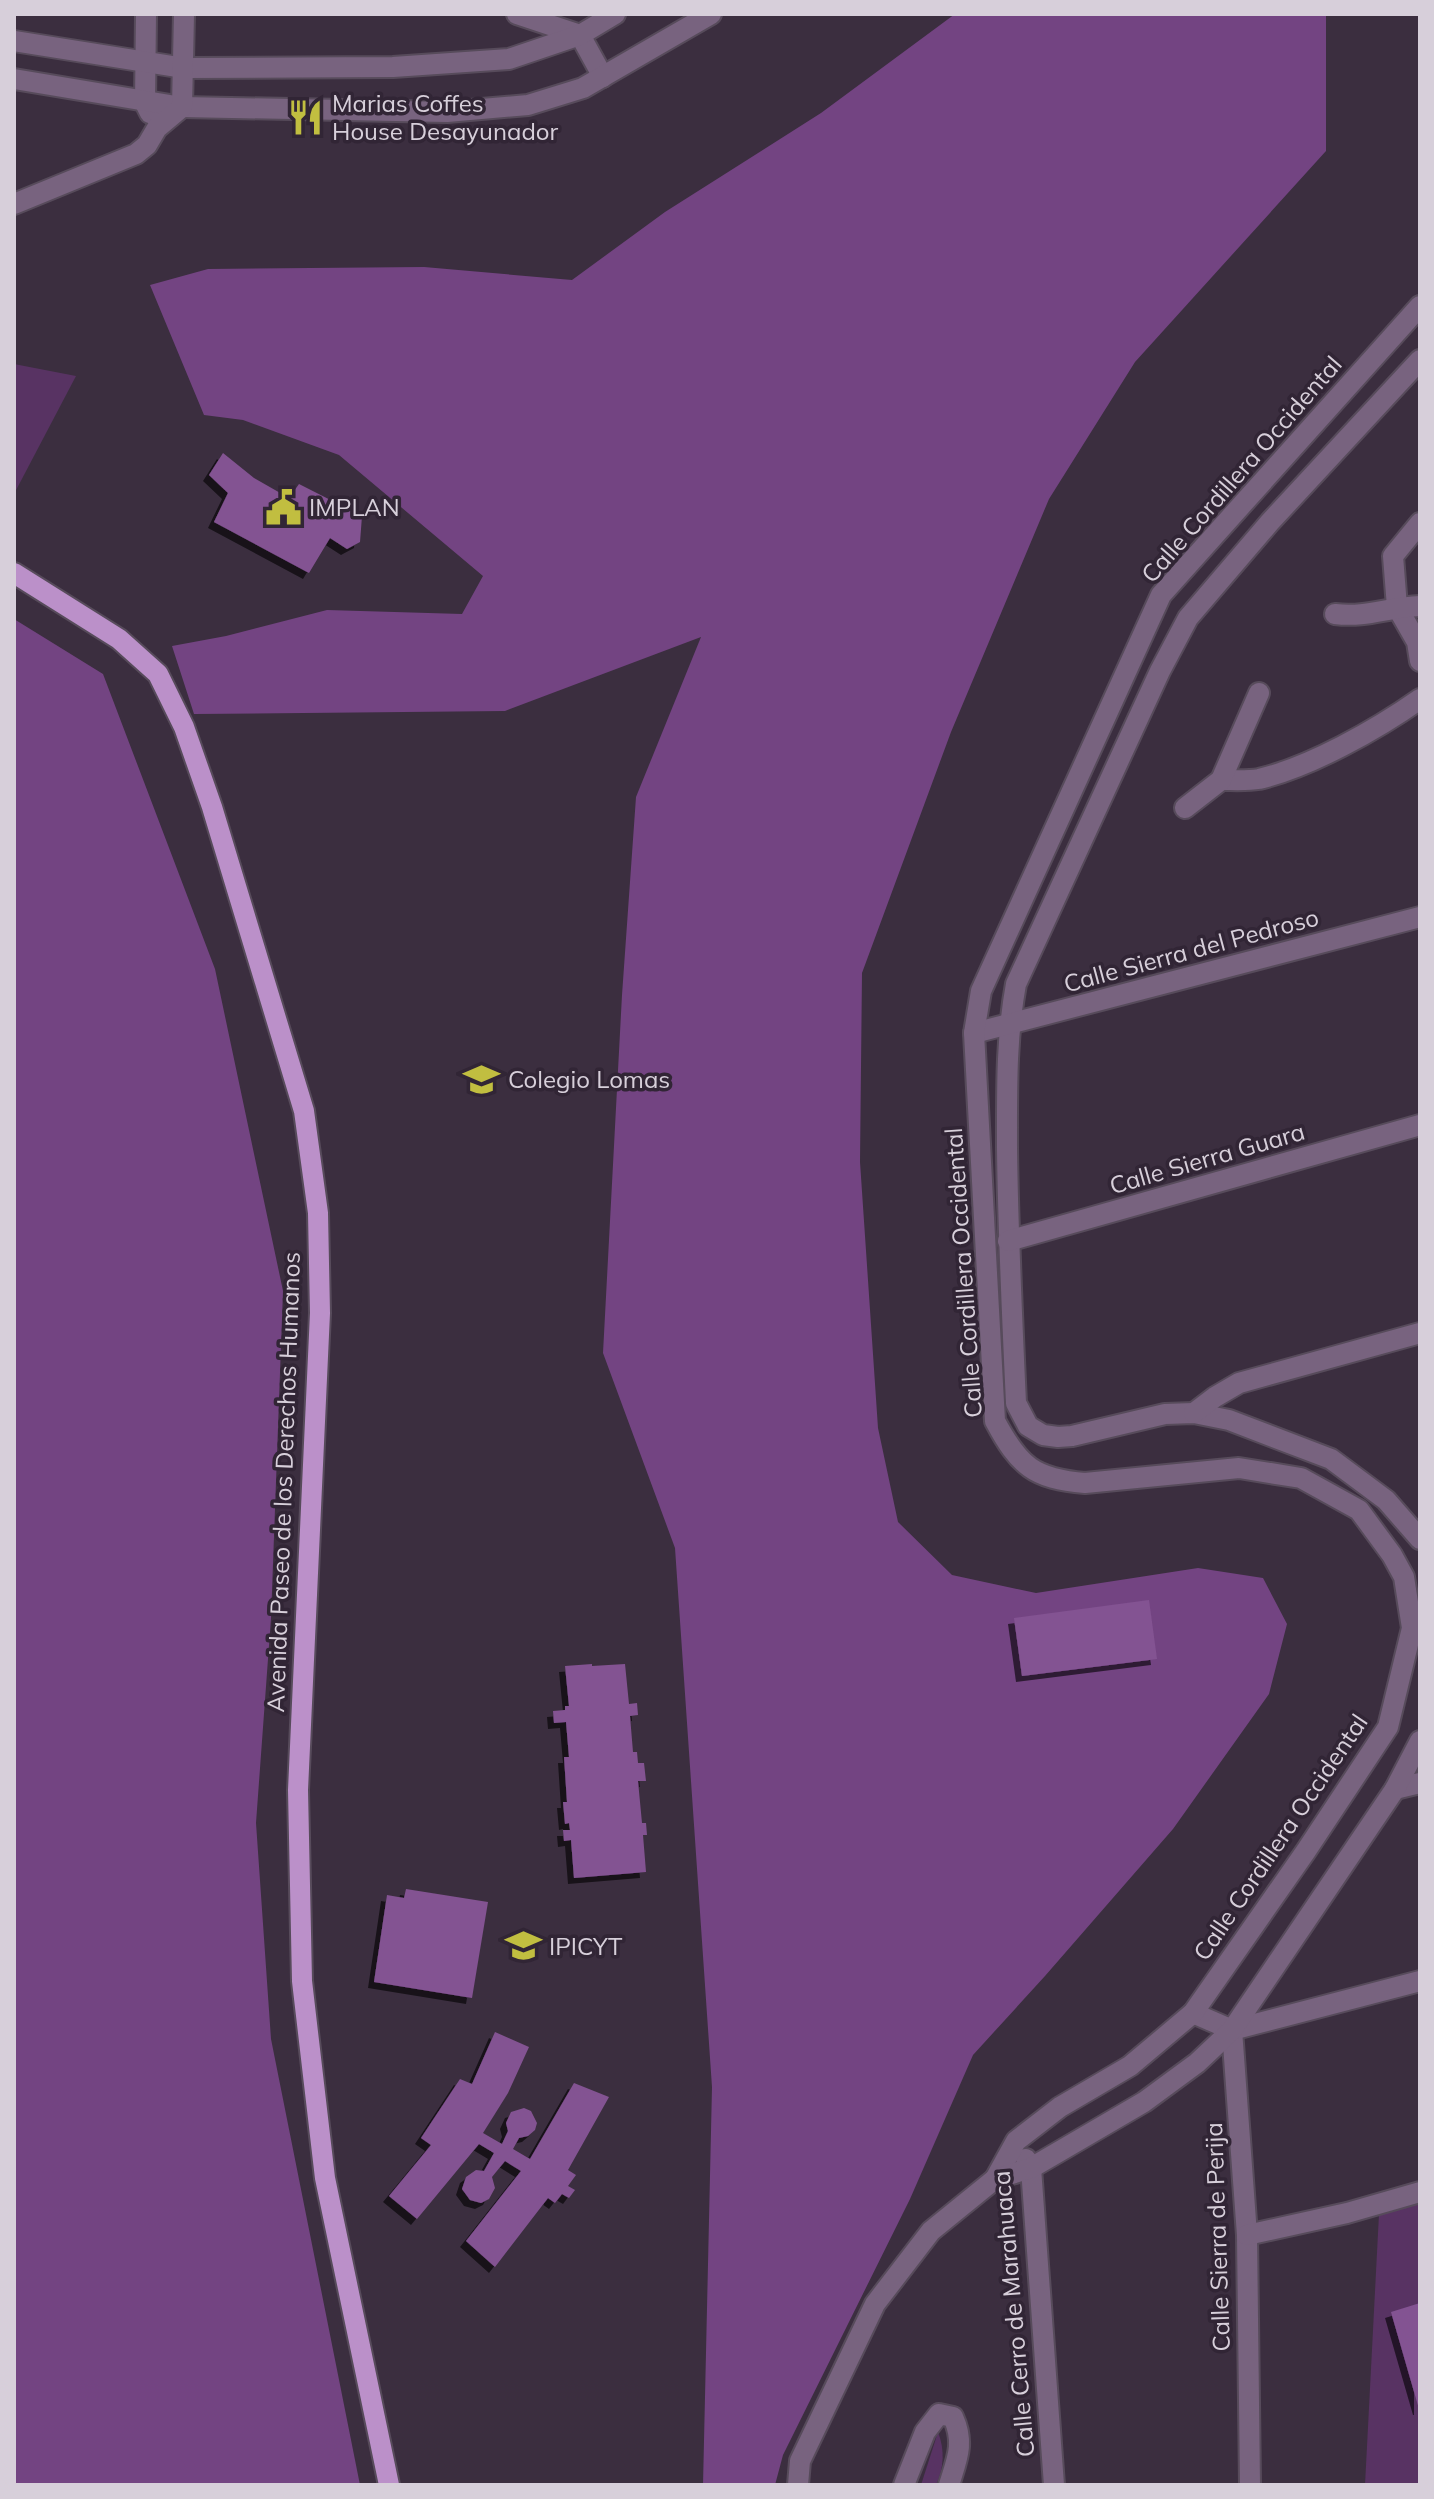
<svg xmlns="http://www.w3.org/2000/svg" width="1434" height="2499" font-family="Mulish,sans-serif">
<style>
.green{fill:#583363}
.forest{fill:#734482}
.building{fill:#835392;filter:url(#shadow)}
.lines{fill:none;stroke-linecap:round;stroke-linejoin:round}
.minor-casing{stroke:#574b5b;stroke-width:24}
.major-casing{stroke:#574b5b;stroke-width:24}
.minor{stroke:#78637f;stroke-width:20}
.major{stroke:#bb90c9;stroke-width:20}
.labels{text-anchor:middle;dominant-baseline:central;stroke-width:7;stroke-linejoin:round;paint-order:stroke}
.poi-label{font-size:24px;fill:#d7cfda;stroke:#312535;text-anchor:start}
.street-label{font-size:24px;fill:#d7cfda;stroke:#312535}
</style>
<defs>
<filter id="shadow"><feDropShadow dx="-6" dy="6" stdDeviation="0" flood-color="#0009"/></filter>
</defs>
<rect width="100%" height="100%" fill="#3b2e3f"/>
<g class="green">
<path d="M 14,364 L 76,376 L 14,494 Z"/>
<path d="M 1420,2203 L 1420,2485 L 1365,2485 L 1379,2214 Z"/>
<path d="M 938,2432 C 945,2450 944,2468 936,2485 L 921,2485 Z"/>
</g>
<g class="forest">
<path d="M 955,14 L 1326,14 L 1326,151 L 1135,362 L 1049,499 L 951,732 L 862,973 L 860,1162 L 878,1428 L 898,1522 L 952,1575 L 1036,1593 L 1198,1568 L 1263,1578 L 1287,1624 L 1269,1694 L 1173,1829 L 1045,1976 L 973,2055 L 910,2199 L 783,2455 L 775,2485 L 703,2485 L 712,2087 L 675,1548 L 603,1353 L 622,995 L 636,797 L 701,637 L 505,711 L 194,714 L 172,646 L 226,636 L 327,610 L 462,614 L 483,576 L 339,455 L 243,420 L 204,415 L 150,285 L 208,269 L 424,267 L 572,280 L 665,212 L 821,113 Z"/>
<path d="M 14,619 L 103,674 L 215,969 L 283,1291 L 271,1618 L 256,1823 L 271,2039 L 360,2485 L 14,2485 Z"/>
</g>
<g class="building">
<path d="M 223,453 L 254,478 L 289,498 L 299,484 L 362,516 L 360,542 L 347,549 L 330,538 L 309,573 L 214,522 L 228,493 L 209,475 Z"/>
<path d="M 1149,1600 L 1157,1659 L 1022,1676 L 1014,1618 Z"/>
<path d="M 592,1664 L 592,1666 L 625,1664 L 629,1704 L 637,1703 L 638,1715 L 630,1716 L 633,1752 L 637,1752 L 638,1763 L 644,1763 L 646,1781 L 638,1781 L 642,1823 L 646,1823 L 647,1835 L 643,1835 L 646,1872 L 574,1878 L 571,1840 L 564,1841 L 563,1830 L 570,1830 L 569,1823 L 565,1824 L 563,1802 L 567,1802 L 564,1757 L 569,1757 L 566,1722 L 554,1723 L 553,1711 L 565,1710 L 565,1706 L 569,1706 L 565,1666 Z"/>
<path d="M 406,1889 L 488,1902 L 472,1998 L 374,1982 L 387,1895 L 404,1898 Z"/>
<path d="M 495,2032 L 529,2047 L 508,2093 L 483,2133 L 502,2144 L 508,2131 L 506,2123 L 511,2112 L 524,2108 L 531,2111 L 537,2123 L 535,2130 L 528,2136 L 519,2138 L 513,2149 L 530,2159 L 574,2083 L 609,2097 L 568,2170 L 576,2175 L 568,2186 L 575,2190 L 569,2198 L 562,2194 L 555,2203 L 548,2198 L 495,2267 L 466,2241 L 521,2171 L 505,2161 L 492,2177 L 495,2188 L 489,2199 L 481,2203 L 470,2200 L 462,2189 L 466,2177 L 476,2170 L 484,2171 L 494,2153 L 479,2144 L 417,2219 L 389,2196 L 431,2145 L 421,2138 L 460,2079 L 472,2084 Z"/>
<path d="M 1420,2303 L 1420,2409 L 1419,2409 L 1391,2312 Z"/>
</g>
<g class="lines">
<defs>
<g id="minor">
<path d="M 146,14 L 145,103 L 150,113"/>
<path d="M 517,14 L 580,35 L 603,77"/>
<path d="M 14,41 L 184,68 L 393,67 L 509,59 L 580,35 L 615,14"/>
<path d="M 14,79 L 182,107 L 447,112 L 528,105 L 583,88 L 711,14"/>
<path d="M 14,204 L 136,154 L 147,145 L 157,128 L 182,107 L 184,14"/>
<path d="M 1420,360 L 1270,522 L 1188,618 L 1160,671 L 1016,984 C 1006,1038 1007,1092 1007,1148 C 1008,1233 1012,1318 1016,1403 L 1028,1426 L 1043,1435 L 1058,1437 L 1072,1436 L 1165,1414 L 1194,1413 L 1229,1420 L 1331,1459 L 1386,1500 L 1420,1539"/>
<path d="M 1420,523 L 1393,556 L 1397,607 L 1417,642 L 1420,661"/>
<path d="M 1335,614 C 1367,618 1388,607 1420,606"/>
<path d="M 1221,780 C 1233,780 1247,781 1259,779 C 1310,767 1376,730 1420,699"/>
<path d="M 1185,808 L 1221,780 L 1259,693"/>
<path d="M 974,1033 L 1420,917"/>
<path d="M 1008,1241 L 1420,1125"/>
<path d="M 1194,1413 L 1215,1397 L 1239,1383 L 1420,1333"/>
<path d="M 1395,1789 L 1420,1783"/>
<path d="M 1193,2013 L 1232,2030 L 1247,2235 L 1250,2485"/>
<path d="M 1232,2030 L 1420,1981"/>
<path d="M 1026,2159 L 1031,2168 L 1054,2485"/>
<path d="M 995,2179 L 1016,2141 L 1060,2107 L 1130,2066 L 1193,2013 L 1306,1851 L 1388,1727 L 1412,1628 L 1404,1577 L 1392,1555 L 1359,1510 L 1301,1478 L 1239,1468 L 1085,1483 C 1034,1479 1019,1466 995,1421 L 974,1033 L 981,991 L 1161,595 L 1420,306"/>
<path d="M 1247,2235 L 1347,2213 L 1420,2192"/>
<path d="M 798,2485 L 800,2461 L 875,2304 L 931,2231 L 995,2179 L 1031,2168 L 1144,2102 L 1197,2063 L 1232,2030 L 1395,1789 L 1420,1741"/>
<path d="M 904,2485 L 925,2432 L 939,2414 L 953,2417 C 965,2443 957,2459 949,2485"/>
</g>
<path id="major" d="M 14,573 L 119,639 L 158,674 L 184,727 L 212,807 L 304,1111 L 318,1213 L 320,1313 L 298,1790 L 302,1981 L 325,2178 L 389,2485"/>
</defs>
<use href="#minor" class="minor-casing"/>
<use href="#major" class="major-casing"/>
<use href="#minor" class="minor"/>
<use href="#major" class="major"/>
</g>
<defs>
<symbol id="restaurant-bare" viewBox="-9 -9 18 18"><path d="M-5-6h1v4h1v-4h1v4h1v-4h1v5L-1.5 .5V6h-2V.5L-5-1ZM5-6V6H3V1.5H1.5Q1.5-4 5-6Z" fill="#c1be40" stroke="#312535" stroke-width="2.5" paint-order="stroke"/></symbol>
<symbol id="civic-bare" viewBox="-9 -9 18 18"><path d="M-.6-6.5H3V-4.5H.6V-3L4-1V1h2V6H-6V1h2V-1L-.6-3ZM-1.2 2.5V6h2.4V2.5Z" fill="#c1be40" stroke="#312535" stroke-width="2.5" paint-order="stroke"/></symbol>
<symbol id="school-bare" viewBox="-9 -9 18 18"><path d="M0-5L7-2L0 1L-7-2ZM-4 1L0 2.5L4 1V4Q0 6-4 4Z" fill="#c1be40" stroke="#312535" stroke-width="2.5" paint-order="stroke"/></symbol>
<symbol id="university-bare" viewBox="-9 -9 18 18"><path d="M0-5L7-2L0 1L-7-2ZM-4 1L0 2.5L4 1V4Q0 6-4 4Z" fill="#c1be40" stroke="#312535" stroke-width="2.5" paint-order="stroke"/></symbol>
</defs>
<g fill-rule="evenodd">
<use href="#restaurant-bare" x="280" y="92" width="51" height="51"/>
<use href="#civic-bare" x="258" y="482" width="51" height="51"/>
<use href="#school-bare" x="456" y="1054" width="51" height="51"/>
<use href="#university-bare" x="498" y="1920" width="51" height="51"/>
</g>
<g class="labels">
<g class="poi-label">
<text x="332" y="103">Marias Coffes<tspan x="332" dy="28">House Desayunador</tspan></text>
<text x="309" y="507">IMPLAN</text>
<text x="508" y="1079">Colegio Lomas</text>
<text x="549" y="1946">IPICYT</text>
</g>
<g class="street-label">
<text transform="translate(1241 469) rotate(-49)">Calle Cordillera Occidental</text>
<text transform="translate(1191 950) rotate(-15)">Calle Sierra del Pedroso</text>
<text transform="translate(1207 1158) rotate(-16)">Calle Sierra Guara</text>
<text transform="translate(963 1273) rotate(-94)">Calle Cordillera Occidental</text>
<text transform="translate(283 1482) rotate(-88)">Avenida Paseo de los Derechos Humanos</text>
<text transform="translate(1280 1837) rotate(-56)">Calle Cordillera Occidental</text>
<text transform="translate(1217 2237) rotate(-92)">Calle Sierra de Perija</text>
<text transform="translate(1013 2314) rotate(-95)">Calle Cerro de Marahuaca</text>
</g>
</g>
<rect width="1434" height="2499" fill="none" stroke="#d7cfda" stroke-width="32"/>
</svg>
